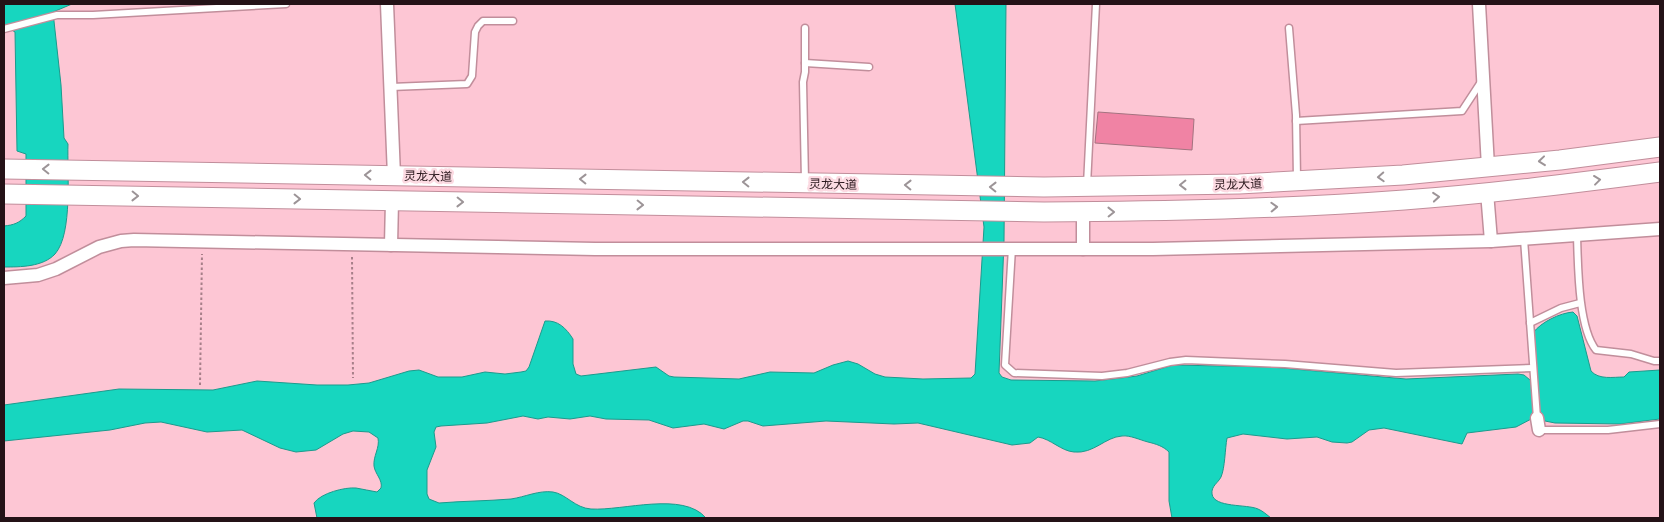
<svg xmlns="http://www.w3.org/2000/svg" width="1664" height="522" font-family="Lato,'Noto Sans SC',sans-serif">
<style>
.water{fill:#17d6bf;stroke:#1b9b8d}
.building{fill:#f083a4;stroke:#a47380}
.lines{fill:none;stroke-linecap:round;stroke-linejoin:round}
.lane-casing{stroke:#c18e9b;stroke-width:9}
.street-casing{stroke:#c18e9b;stroke-width:15}
.primary-casing{stroke:#c18e9b;stroke-width:21}
.path{stroke:#a77f89;stroke-width:2;stroke-dasharray:2.5 2.5;stroke-linecap:butt}
.lane{stroke:#fff;stroke-width:6}
.street{stroke:#fff;stroke-width:12}
.primary{stroke:#fff;stroke-width:19}
.oneway{stroke:#9c9497}
.labels{text-anchor:middle;dominant-baseline:central;stroke-width:5;stroke-linejoin:round;paint-order:stroke}
.street-label{font-size:12px;fill:#241217;stroke:#fcdae2}
</style>
<rect width="100%" height="100%" fill="#fdc6d4"/>
<g class="water">
<path d="M 4,4 L 72,4 L 53,12 L 61,85 L 64,138 L 68,144 C 67,171 73,234 55,254 C 43,267 20,267 4,267 L 4,226 C 14,225 19,223 26,216 L 26,154 L 17,151 L 15,32 L 4,25 Z"/>
<path d="M 955,4 L 1006,4 L 1004,241 L 999,373 L 1002,377 L 1011,380 L 1095,381 L 1121,378 L 1137,376 L 1173,365 L 1271,367 L 1406,379 L 1518,374 L 1524,375 L 1530,380 L 1536,379 L 1533,333 C 1541,322 1560,313 1573,312 L 1577,316 L 1591,371 C 1599,380 1613,377 1624,377 L 1629,372 L 1660,370 L 1660,419 L 1620,424 L 1555,423 L 1545,421 L 1541,417 L 1535,417 L 1516,427 L 1467,433 L 1462,444 L 1384,428 L 1369,430 L 1352,442 L 1347,443 L 1332,442 L 1317,437 L 1287,439 L 1243,434 L 1227,438 C 1225,449 1225,468 1221,477 C 1218,483 1211,486 1212,494 C 1214,508 1247,504 1258,509 C 1263,511 1267,515 1271,518 L 1172,518 L 1169,501 L 1169,452 C 1163,446 1156,444 1148,442 C 1140,440 1130,435 1122,436 C 1105,437 1094,454 1074,452 C 1061,451 1051,439 1038,437 L 1030,443 L 1012,445 L 918,423 L 894,424 L 826,421 L 763,426 L 748,421 L 743,421 L 724,429 L 704,424 L 673,428 L 649,420 L 606,419 L 590,416 L 570,419 L 548,417 L 538,419 L 523,416 L 487,423 L 441,426 L 436,427 L 434,432 L 436,447 L 427,470 L 427,494 L 429,499 L 439,503 C 463,501 487,501 511,499 C 525,497 539,490 553,492 C 566,494 575,508 591,509 C 623,511 683,491 706,518 L 317,518 L 314,503 C 321,493 345,487 356,488 C 363,489 370,491 377,492 L 381,488 C 383,480 375,474 374,466 C 373,456 380,448 378,438 L 369,432 L 353,431 L 343,434 L 316,450 L 296,452 L 280,448 L 242,430 L 207,432 L 161,422 L 145,423 L 110,430 L 4,441 L 4,405 L 119,389 L 213,390 L 257,381 L 317,385 L 348,385 L 369,383 L 409,371 L 419,370 L 438,377 L 462,377 L 485,372 L 505,374 L 521,372 L 526,371 L 529,367 L 545,321 C 558,320 566,328 573,339 L 573,364 L 576,374 L 581,376 L 656,367 L 669,376 L 674,377 L 739,379 L 770,372 L 814,373 L 833,365 L 848,361 L 858,364 L 875,374 L 885,377 L 923,379 L 971,378 L 975,374 L 984,227 Z"/>
</g>
<path class="building" d="M 1098,112 L 1194,119 L 1192,150 L 1095,143 Z"/>
<g class="lines">
<defs>
<g id="lane">
<path d="M 1289,28 L 1296,115 L 1297,179"/>
<path d="M 4,29 L 57,15 L 93,15 L 286,4"/>
<path d="M 805,63 L 869,67"/>
<path d="M 391,87 L 467,84 L 472,76 L 475,32 L 478,26 L 483,21 L 513,21"/>
<path d="M 1296,121 L 1462,111 L 1481,82"/>
<path d="M 805,181 L 803,82 L 805,72 L 805,28"/>
<path d="M 1087,185 L 1096,4"/>
<path d="M 1577,236 C 1578,265 1578,327 1596,350 L 1631,354 L 1654,361 L 1660,361"/>
<path d="M 1524,239 L 1537,418"/>
<path d="M 1012,248 L 1005,365 L 1014,373 L 1102,376 L 1127,373 L 1170,362 L 1186,360 L 1285,364 L 1396,373 L 1533,368"/>
<path d="M 1530,323 L 1561,308 L 1580,303"/>
<path d="M 1539,430 L 1608,430 L 1660,424"/>
</g>
<g id="street">
<path d="M 387,4 L 394,176"/>
<path d="M 1479,4 L 1488,167"/>
<path d="M 1487,192 L 1491,241"/>
<path d="M 1083,212 L 1083,249"/>
<path d="M 391,245 L 392,201"/>
<path d="M 4,278 L 38,275 L 56,269 L 99,247 L 121,241 L 134,240 L 595,249 L 1153,249 L 1491,241 L 1660,229"/>
<path d="M 1537,418 L 1539,430"/>
</g>
<g id="primary">
<path d="M 4,169 L 1044,187 L 1239,184 L 1403,175 L 1560,160 L 1660,147"/>
<path d="M 4,194 L 1044,212 C 1164,211 1284,209 1404,200 C 1489,194 1575,183 1660,172"/>
</g>
</defs>
<use href="#lane" class="lane-casing"/>
<use href="#street" class="street-casing"/>
<use href="#primary" class="primary-casing"/>
<g class="path">
<path d="M 352,257 L 353,378"/>
<path d="M 200,385 L 202,254"/>
</g>
<use href="#lane" class="lane"/>
<use href="#street" class="street"/>
<use href="#primary" class="primary"/>
</g>
<defs><path id="oneway-chevron" d="M-2-3.5L2.5 0L-2 3.5" fill="none" stroke-width="1.6" stroke-linecap="round" stroke-linejoin="round" transform="scale(1.25)"/></defs>
<g class="oneway">
<use href="#oneway-chevron" transform="translate(1542 161) rotate(174)"/>
<use href="#oneway-chevron" transform="translate(46 169) rotate(-179)"/>
<use href="#oneway-chevron" transform="translate(368 175) rotate(-179)"/>
<use href="#oneway-chevron" transform="translate(1381 177) rotate(177)"/>
<use href="#oneway-chevron" transform="translate(583 179) rotate(-179)"/>
<use href="#oneway-chevron" transform="translate(1597 180) rotate(-7)"/>
<use href="#oneway-chevron" transform="translate(746 182) rotate(-179)"/>
<use href="#oneway-chevron" transform="translate(908 185) rotate(-179)"/>
<use href="#oneway-chevron" transform="translate(1183 185) rotate(179)"/>
<use href="#oneway-chevron" transform="translate(993 187) rotate(-179)"/>
<use href="#oneway-chevron" transform="translate(135 196) rotate(1)"/>
<use href="#oneway-chevron" transform="translate(1436 197) rotate(-5)"/>
<use href="#oneway-chevron" transform="translate(297 199) rotate(1)"/>
<use href="#oneway-chevron" transform="translate(460 202) rotate(1)"/>
<use href="#oneway-chevron" transform="translate(640 205) rotate(1)"/>
<use href="#oneway-chevron" transform="translate(1274 207) rotate(-2)"/>
<use href="#oneway-chevron" transform="translate(1111 212) rotate(-1)"/>
</g>
<g class="labels">
<g class="street-label">
<text transform="translate(428 176) rotate(1)">灵龙大道</text>
<text transform="translate(833 184) rotate(1)">灵龙大道</text>
<text transform="translate(1238 184) rotate(-2)">灵龙大道</text>
</g>
</g>
<rect width="1664" height="522" fill="none" stroke="#241217" stroke-width="10"/>
</svg>
